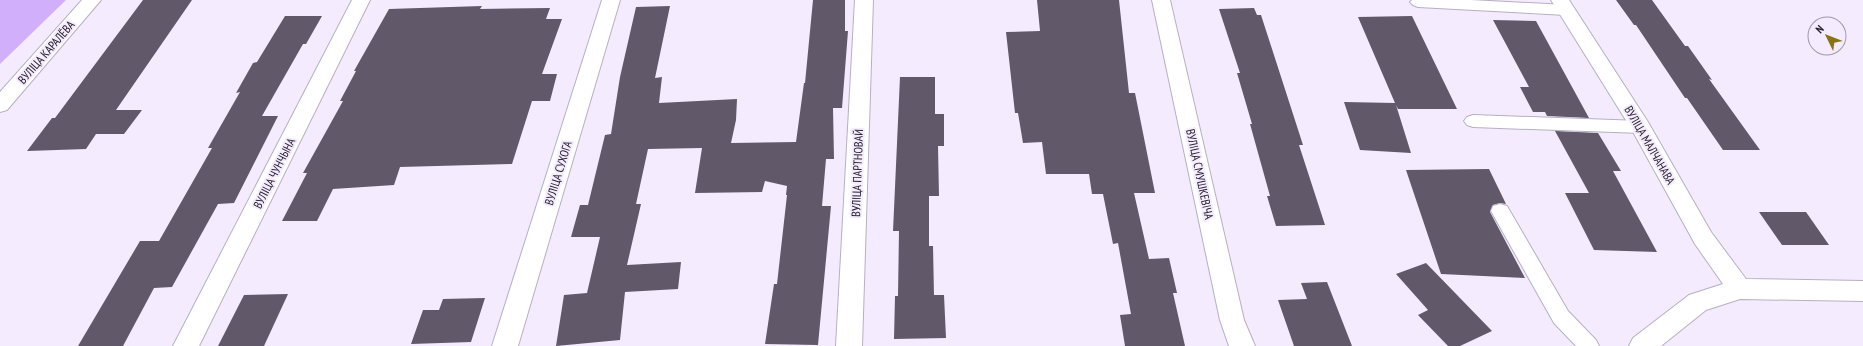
<svg xmlns="http://www.w3.org/2000/svg" width="1863" height="346" font-family="'PT Sans Narrow',sans-serif">
<style>
.green{fill:#d2affa}
.building{fill:#61596a}
.lines{fill:none;stroke-linecap:round;stroke-linejoin:round}
.service-casing{stroke:#b7afc2;stroke-width:2}
.minor-casing{stroke:#b7afc2;stroke-width:2}
.service{fill:#fff;fill-rule:evenodd}
.minor{fill:#fff;fill-rule:evenodd}
.labels{text-anchor:middle;dominant-baseline:central;stroke-width:4;stroke-linejoin:round;paint-order:stroke}
.street-label{font-size:12px;fill:#201d24;stroke:#f4ebff}
</style>
<rect width="100%" height="100%" fill="#f4ebff"/>
<path class="green" d="M 0,0 L 66,0 L 0,64 Z"/>
<g class="building">
<path d="M 143,0 L 192,0 L 116,110 L 142,110 L 124,134 L 96,134 L 86,149 L 27,151 L 52,118 L 55,118 Z"/>
<path d="M 813,0 L 845,0 L 845,31 L 848,31 L 842,108 L 833,108 L 834,159 L 826,159 L 822,206 L 831,206 L 818,345 L 765,344 L 774,284 L 777,284 L 787,195 L 786,195 L 787,186 L 765,181 L 762,192 L 695,193 L 702,148 L 648,149 L 636,204 L 641,204 L 627,265 L 681,262 L 678,289 L 625,292 L 620,340 L 556,346 L 564,295 L 587,293 L 600,237 L 571,237 L 580,205 L 588,205 L 605,135 L 611,134 L 620,77 L 636,7 L 670,6 L 655,78 L 662,77 L 659,103 L 737,99 L 736,120 L 731,143 L 796,142 L 804,83 L 805,83 Z"/>
<path d="M 1037,0 L 1119,0 L 1129,93 L 1135,93 L 1155,193 L 1134,193 L 1149,259 L 1169,258 L 1177,293 L 1173,293 L 1185,346 L 1125,346 L 1120,315 L 1131,314 L 1118,243 L 1113,244 L 1103,194 L 1092,194 L 1089,174 L 1046,174 L 1042,142 L 1023,143 L 1018,113 L 1015,113 L 1006,32 L 1040,31 Z"/>
<path d="M 1616,0 L 1652,0 L 1685,46 L 1688,46 L 1712,80 L 1709,79 L 1760,150 L 1723,150 L 1687,98 L 1685,98 L 1636,25 L 1634,25 Z"/>
<path d="M 482,6 L 480,9 L 550,8 L 546,19 L 562,19 L 542,74 L 557,74 L 550,101 L 532,101 L 512,164 L 400,167 L 394,185 L 333,189 L 317,221 L 282,221 L 307,173 L 303,173 L 343,101 L 340,101 L 356,71 L 354,71 L 389,9 Z"/>
<path d="M 1254,8 L 1257,15 L 1261,15 L 1303,145 L 1299,145 L 1325,225 L 1276,226 L 1267,196 L 1270,196 L 1250,124 L 1252,124 L 1237,73 L 1240,73 L 1219,9 Z"/>
<path d="M 285,16 L 322,16 L 306,44 L 303,44 L 262,116 L 278,116 L 234,203 L 218,204 L 172,287 L 154,288 L 123,346 L 78,346 L 140,241 L 159,241 L 212,148 L 208,148 L 240,92 L 236,93 L 253,63 L 257,62 Z"/>
<path d="M 1412,16 L 1457,109 L 1398,109 L 1396,105 L 1411,153 L 1360,150 L 1344,102 L 1395,103 L 1358,17 Z"/>
<path d="M 1493,20 L 1536,21 L 1589,118 L 1547,116 L 1545,112 L 1533,112 L 1520,87 L 1529,87 Z"/>
<path d="M 900,77 L 935,77 L 935,114 L 944,114 L 944,146 L 938,146 L 939,196 L 929,196 L 929,246 L 933,246 L 934,295 L 944,295 L 946,338 L 894,339 L 895,296 L 898,296 L 899,231 L 893,231 Z"/>
<path d="M 1555,131 L 1598,133 L 1621,171 L 1613,171 L 1657,252 L 1594,250 L 1565,193 L 1589,193 Z"/>
<path d="M 1489,169 L 1506,204 L 1500,203 L 1493,205 L 1490,212 L 1525,278 L 1441,274 L 1406,170 Z"/>
<path d="M 1759,212 L 1806,212 L 1829,245 L 1782,245 Z"/>
<path d="M 1426,263 L 1492,331 L 1460,346 L 1448,346 L 1418,315 L 1428,310 L 1396,274 Z"/>
<path d="M 1327,282 L 1352,346 L 1294,346 L 1278,300 L 1307,299 L 1301,283 Z"/>
<path d="M 288,294 L 264,346 L 218,346 L 244,295 Z"/>
<path d="M 485,298 L 471,342 L 411,344 L 423,310 L 439,310 L 443,299 Z"/>
</g>
<g class="lines">
<defs>
<g id="service">
<path d="M 1412,0 L 1471,0 L 1566,5 L 1571,7 L 1574,10 L 1571,13 L 1566,15 L 1418,7 L 1413,5 L 1410,2 Z"/>
<path d="M 1473,115 L 1641,121 L 1647,123 L 1650,127 L 1647,131 L 1641,133 L 1473,127 L 1467,125 L 1464,121 L 1467,117 Z"/>
<path d="M 1500,204 L 1507,206 L 1568,311 L 1596,340 L 1599,346 L 1576,346 L 1554,323 L 1491,211 L 1493,206 Z"/>
</g>
<g id="minor">
<path d="M 82,0 L 101,0 L 7,110 L 0,112 L 0,92 Z"/>
<path d="M 352,0 L 370,0 L 199,346 L 173,346 Z"/>
<path d="M 602,0 L 620,0 L 518,346 L 492,346 Z"/>
<path d="M 855,0 L 873,0 L 862,346 L 836,346 Z"/>
<path d="M 1152,0 L 1170,0 L 1244,320 L 1255,346 L 1229,346 L 1220,320 Z"/>
<path d="M 1551,0 L 1569,0 L 1648,122 L 1711,232 L 1746,279 L 1863,281 L 1863,301 L 1740,299 L 1706,310 L 1661,346 L 1629,346 L 1633,338 L 1689,295 L 1723,284 L 1695,244 L 1632,130 Z"/>
</g>
</defs>
<use href="#service" class="service-casing"/>
<use href="#minor" class="minor-casing"/>
<use href="#service" class="service"/>
<use href="#minor" class="minor"/>
</g>
<g class="labels">
<g class="street-label">
<text transform="translate(46 52) rotate(-49)">ВУЛІЦА КАРАЛЁВА</text>
<text transform="translate(1650 145) rotate(60)">ВУЛІЦА МАЛЧАНАВА</text>
<text transform="translate(274 173) rotate(-63)">ВУЛІЦА ЧУНЧЫНА</text>
<text transform="translate(558 173) rotate(-73)">ВУЛІЦА СУХОГА</text>
<text transform="translate(857 173) rotate(-88)">ВУЛІЦА ПАРТНОВАЙ</text>
<text transform="translate(1200 174) rotate(78)">ВУЛІЦА СМУШКЕВІЧА</text>
</g>
</g>
<g transform="translate(1827 36) rotate(313)"><circle r="19" fill="#f4ebff" stroke="#9f99a7"/>
<path d="M0-3L7 15L0 10L-7 15Z" fill="#887416"/>
<text y="-6" font-size="11" font-weight="bold" text-anchor="middle" fill="#201d24">N</text>
</g>
</svg>
